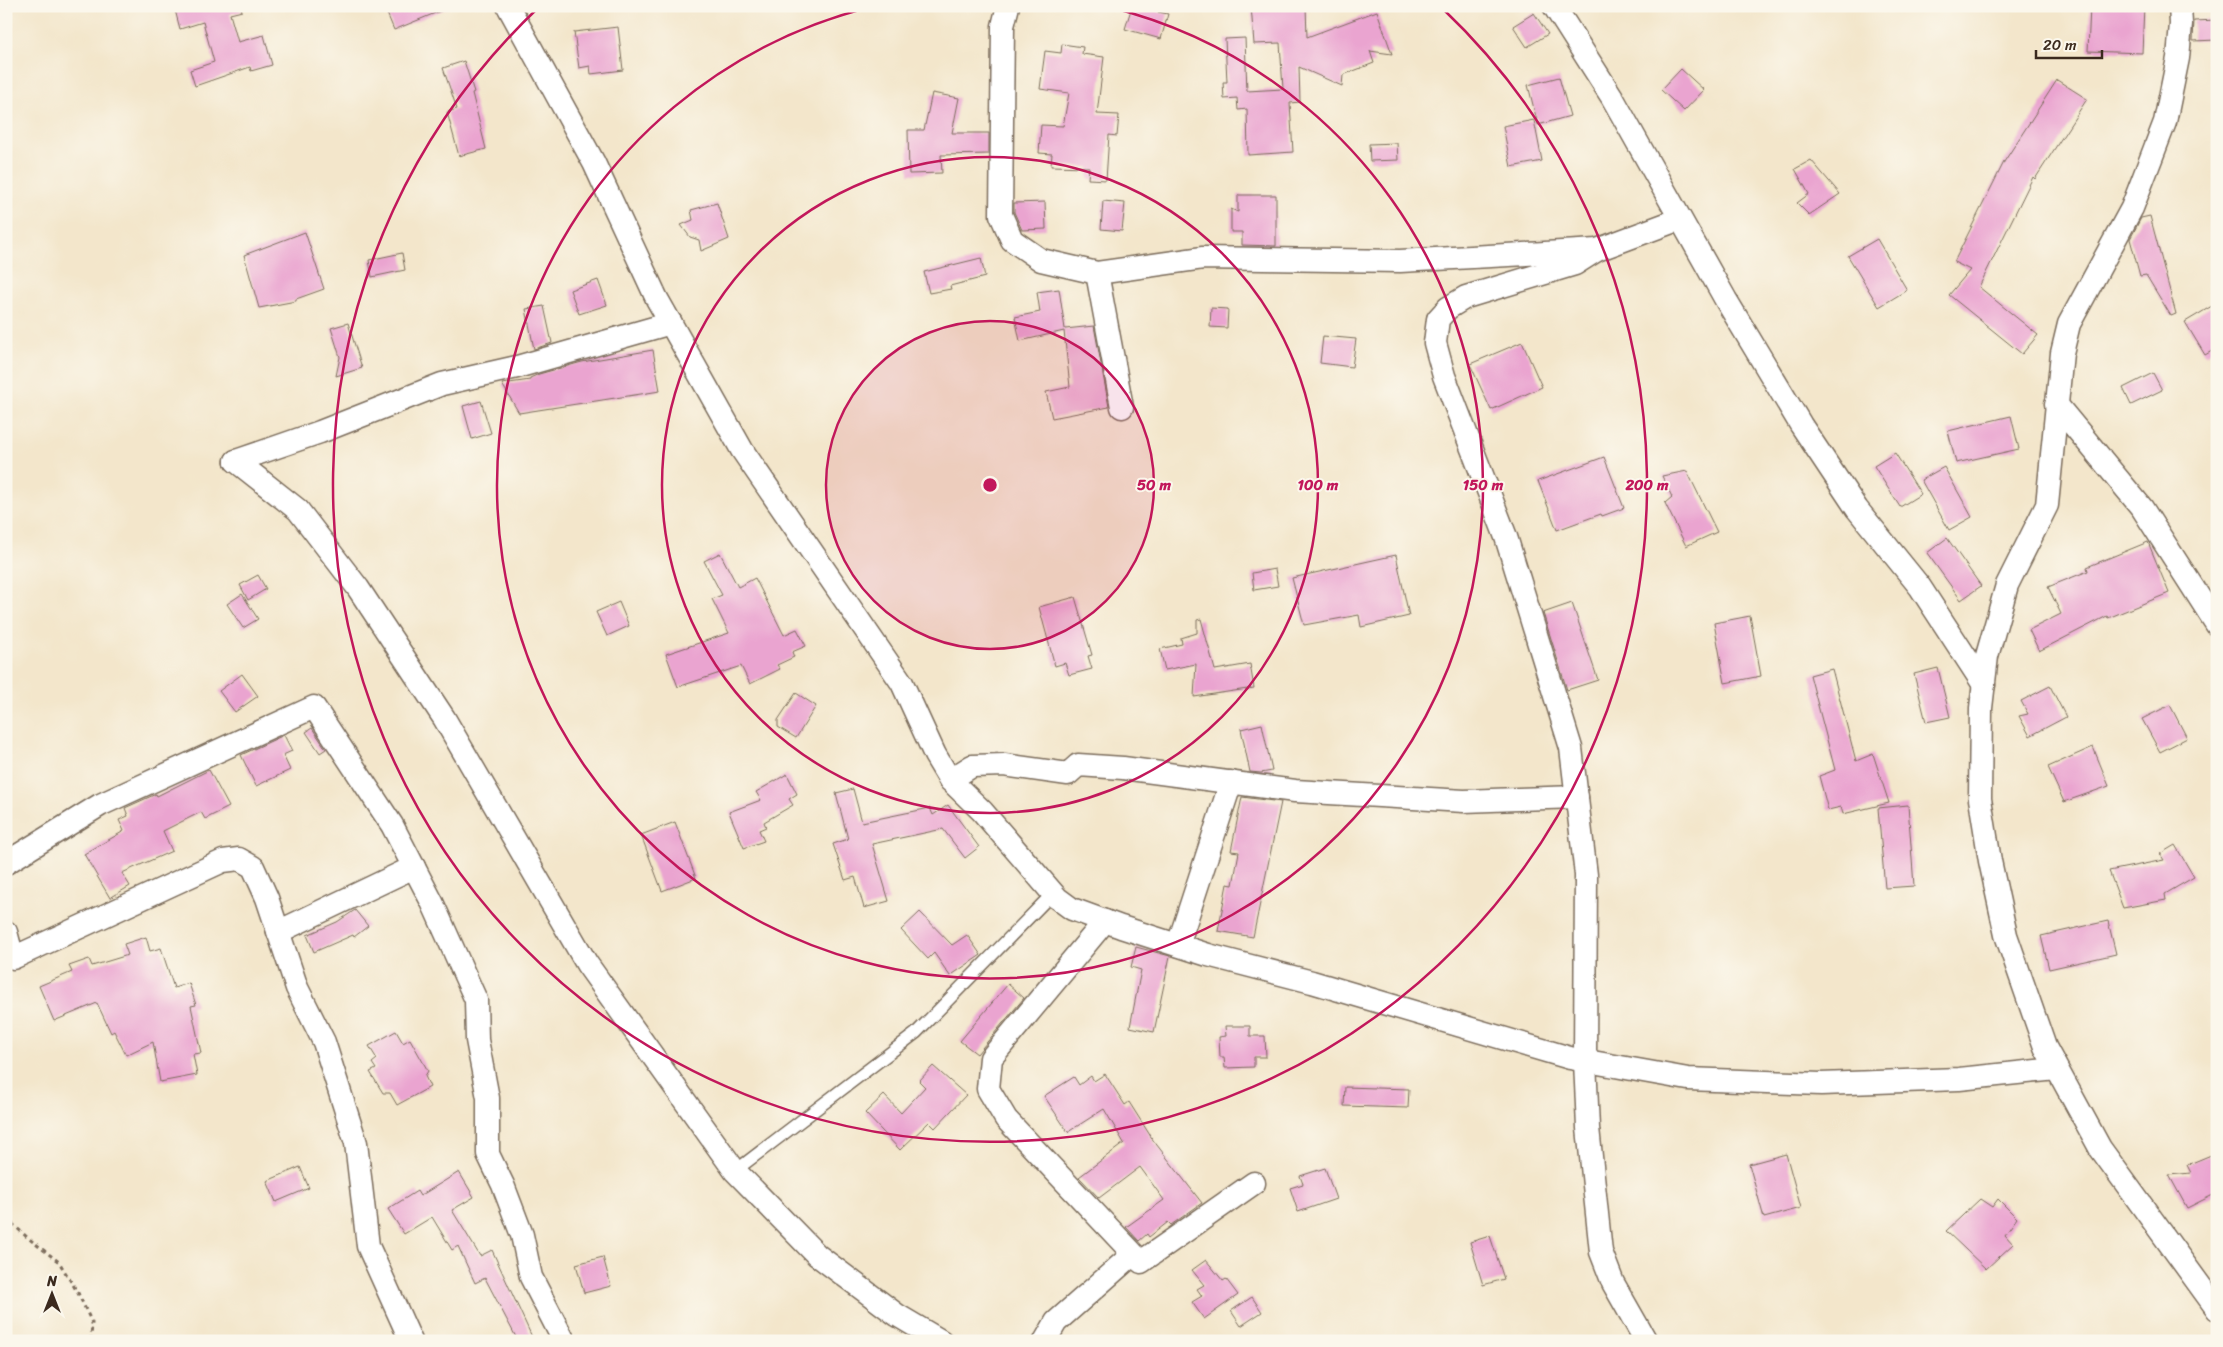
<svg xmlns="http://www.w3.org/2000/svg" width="2223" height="1347" font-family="Sriracha,sans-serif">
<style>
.building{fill:#eaa4d0}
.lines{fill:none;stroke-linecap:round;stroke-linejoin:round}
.lane-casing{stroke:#7b6c5b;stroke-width:14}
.street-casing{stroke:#7b6c5b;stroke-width:25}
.path{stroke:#7b6c5b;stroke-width:3;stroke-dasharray:4 4;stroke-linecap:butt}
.lane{stroke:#fff;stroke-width:11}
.street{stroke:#fff;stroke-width:22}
.ring{fill:none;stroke:#c2185b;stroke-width:2.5}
.centre{fill:#c2185b;stroke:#fbf7ec;stroke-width:2.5}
.ring-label{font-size:15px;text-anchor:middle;font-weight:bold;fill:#c2185b;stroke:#fbf7ec;stroke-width:4;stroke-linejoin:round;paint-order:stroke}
</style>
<rect width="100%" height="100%" fill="#fbf7ec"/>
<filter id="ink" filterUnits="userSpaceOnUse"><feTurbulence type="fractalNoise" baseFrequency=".02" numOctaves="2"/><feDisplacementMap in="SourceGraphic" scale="10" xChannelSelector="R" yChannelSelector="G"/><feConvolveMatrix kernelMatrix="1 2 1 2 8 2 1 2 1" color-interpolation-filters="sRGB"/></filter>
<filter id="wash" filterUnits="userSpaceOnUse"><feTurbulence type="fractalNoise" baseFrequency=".0096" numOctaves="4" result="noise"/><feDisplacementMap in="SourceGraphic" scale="20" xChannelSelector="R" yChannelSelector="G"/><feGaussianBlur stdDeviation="1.12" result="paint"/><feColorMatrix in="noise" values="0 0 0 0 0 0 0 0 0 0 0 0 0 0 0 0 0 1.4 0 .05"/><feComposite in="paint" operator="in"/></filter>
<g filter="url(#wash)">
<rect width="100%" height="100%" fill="#f3e6cb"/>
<g id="blocks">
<g class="building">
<path d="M 174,6 L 241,6 L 242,11 L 230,14 L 238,42 L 264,35 L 272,65 L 251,71 L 250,67 L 195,86 L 190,70 L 214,62 L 203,22 L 180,29 Z"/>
<path d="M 384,6 L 450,6 L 450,7 L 394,30 Z"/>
<path d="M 1132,6 L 1159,6 L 1158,12 L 1168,14 L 1161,39 L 1125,29 Z"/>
<path d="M 1251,6 L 1306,6 L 1307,37 L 1377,11 L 1392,54 L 1370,51 L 1374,63 L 1343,75 L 1342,86 L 1299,67 L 1300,102 L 1290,103 L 1293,152 L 1248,155 L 1247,109 L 1238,110 L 1237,98 L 1224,99 L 1223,82 L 1227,82 L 1225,39 L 1245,38 L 1247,91 L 1283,89 L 1280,43 L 1254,44 Z"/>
<path d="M 2090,6 L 2144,6 L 2142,53 L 2088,51 Z"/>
<path d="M 1534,13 L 1548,34 L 1527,47 L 1513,26 Z"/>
<path d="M 2217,20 L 2217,40 L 2193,41 L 2194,21 Z"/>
<path d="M 618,27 L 623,70 L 591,74 L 590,66 L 579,68 L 574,32 Z"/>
<path d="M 1062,44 L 1083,47 L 1082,54 L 1104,57 L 1097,114 L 1119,115 L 1117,136 L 1109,135 L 1106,180 L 1088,179 L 1089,167 L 1051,166 L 1052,154 L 1039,153 L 1041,125 L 1063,126 L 1069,93 L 1040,89 L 1045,51 L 1061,53 Z"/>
<path d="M 464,61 L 474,92 L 472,93 L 486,149 L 459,156 L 447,112 L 457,109 L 443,68 Z"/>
<path d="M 1681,69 L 1704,90 L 1684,111 L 1661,90 Z"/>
<path d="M 1559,77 L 1570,116 L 1538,125 L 1528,85 Z"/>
<path d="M 2057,80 L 2087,99 L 2035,179 L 2033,177 L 1979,287 L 2038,335 L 2022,354 L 1949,295 L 1970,270 L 1954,262 L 2004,162 Z"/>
<path d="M 932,93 L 959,98 L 952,133 L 989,133 L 989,154 L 941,155 L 942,173 L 909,174 L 908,130 L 924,130 Z"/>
<path d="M 1534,120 L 1542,161 L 1511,167 L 1503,126 Z"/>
<path d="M 1397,143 L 1398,160 L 1370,161 L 1369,144 Z"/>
<path d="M 1811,160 L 1840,194 L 1809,215 L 1797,203 L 1809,194 L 1795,169 Z"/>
<path d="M 1238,195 L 1276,195 L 1276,246 L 1242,245 L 1242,232 L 1231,232 L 1231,209 L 1238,212 Z"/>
<path d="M 1103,201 L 1125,203 L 1122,231 L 1101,229 Z"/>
<path d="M 1045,202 L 1046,229 L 1022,230 L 1014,212 L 1014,203 Z"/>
<path d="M 717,203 L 729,239 L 701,251 L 699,240 L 690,237 L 681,225 L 693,220 L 691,210 Z"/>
<path d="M 2150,216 L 2176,314 L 2171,316 L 2146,275 L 2140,276 L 2130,239 L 2141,218 Z"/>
<path d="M 305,232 L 324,289 L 296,299 L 296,301 L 259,308 L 244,255 Z"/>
<path d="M 1877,239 L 1907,290 L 1879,307 L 1848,256 Z"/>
<path d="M 402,253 L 405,270 L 372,277 L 369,260 Z"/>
<path d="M 981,258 L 985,277 L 950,286 L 951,289 L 929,293 L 924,272 Z"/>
<path d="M 598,280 L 607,305 L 579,314 L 570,290 Z"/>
<path d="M 1059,289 L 1065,329 L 1094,326 L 1109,407 L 1052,418 L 1046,392 L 1070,387 L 1064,331 L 1020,341 L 1015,317 L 1040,312 L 1037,292 Z"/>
<path d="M 2217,303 L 2217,348 L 2205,355 L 2185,322 Z"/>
<path d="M 544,306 L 552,343 L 534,349 L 526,309 Z"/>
<path d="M 1211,308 L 1228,309 L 1227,328 L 1210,327 Z"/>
<path d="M 348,323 L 362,368 L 336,376 L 340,357 L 331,328 Z"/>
<path d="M 1323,336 L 1356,339 L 1352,367 L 1320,363 Z"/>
<path d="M 1522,342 L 1542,387 L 1491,410 L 1470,364 Z"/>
<path d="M 653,350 L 660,391 L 519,413 L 502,384 L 530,380 L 530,378 L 539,374 L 582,362 Z"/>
<path d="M 2153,373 L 2162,390 L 2131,405 L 2123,388 Z"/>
<path d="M 481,401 L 491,433 L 472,439 L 463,406 Z"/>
<path d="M 2011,416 L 2019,449 L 1956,463 L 1948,431 Z"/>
<path d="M 1895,453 L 1921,494 L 1900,507 L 1874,466 Z"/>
<path d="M 1604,457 L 1624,508 L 1602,516 L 1601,514 L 1557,530 L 1538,481 Z"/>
<path d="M 1944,467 L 1972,517 L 1949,530 L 1921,480 Z"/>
<path d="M 1687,471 L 1717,532 L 1686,546 L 1665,503 L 1672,497 L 1662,476 Z"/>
<path d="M 1947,538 L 1981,586 L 1961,600 L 1927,553 Z"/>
<path d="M 2148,542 L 2169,593 L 2108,618 L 2107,616 L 2039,651 L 2029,630 L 2061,614 L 2048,587 L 2088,571 L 2087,567 Z"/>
<path d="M 720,553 L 738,587 L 755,578 L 784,635 L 797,629 L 806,646 L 792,652 L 794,657 L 777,665 L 780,669 L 750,684 L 741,666 L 678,687 L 666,654 L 729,633 L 712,599 L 722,595 L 704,561 Z"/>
<path d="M 1396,555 L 1409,616 L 1361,627 L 1359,615 L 1304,625 L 1292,578 Z"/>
<path d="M 1275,569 L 1278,586 L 1254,590 L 1252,573 Z"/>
<path d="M 258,575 L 266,589 L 248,600 L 240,585 Z"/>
<path d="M 242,594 L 258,619 L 243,628 L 227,604 Z"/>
<path d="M 1075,597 L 1092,655 L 1088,656 L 1092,669 L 1069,675 L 1065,663 L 1055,666 L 1039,607 Z"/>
<path d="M 619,602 L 629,626 L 607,636 L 596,612 Z"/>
<path d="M 1572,603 L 1598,680 L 1567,690 L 1543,613 Z"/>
<path d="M 1750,616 L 1761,676 L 1725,683 L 1714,623 Z"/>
<path d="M 1201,619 L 1215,670 L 1250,664 L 1254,688 L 1194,697 L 1196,664 L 1165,670 L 1160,649 L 1182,644 L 1181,638 L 1197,633 L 1197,620 Z"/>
<path d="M 1938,668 L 1950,717 L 1926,722 L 1914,674 Z"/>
<path d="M 1832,669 L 1856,761 L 1873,754 L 1889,803 L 1843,814 L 1841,807 L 1828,810 L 1819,776 L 1835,770 L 1810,675 Z"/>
<path d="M 242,674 L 258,696 L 235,712 L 219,691 Z"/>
<path d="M 2050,686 L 2066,717 L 2030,736 L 2019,716 L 2028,714 L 2021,701 Z"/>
<path d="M 796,693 L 816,706 L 796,738 L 778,727 L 778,720 Z"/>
<path d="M 2170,705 L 2187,738 L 2160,752 L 2142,719 Z"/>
<path d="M 1262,724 L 1272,771 L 1261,773 L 1250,772 L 1241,729 Z"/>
<path d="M 312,728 L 326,749 L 320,753 L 306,732 Z"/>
<path d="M 284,735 L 292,751 L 283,755 L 290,770 L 256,786 L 241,755 Z"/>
<path d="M 2093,747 L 2109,786 L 2064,802 L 2048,767 Z"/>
<path d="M 209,770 L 229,807 L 205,819 L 201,812 L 163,831 L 172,851 L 122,873 L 130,886 L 110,898 L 84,854 L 124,831 L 119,820 L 128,816 L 125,808 L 156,794 L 157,796 Z"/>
<path d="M 787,774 L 797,794 L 789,799 L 793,805 L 764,822 L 766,827 L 759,830 L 764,841 L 744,848 L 729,812 L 761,800 L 756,792 Z"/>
<path d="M 853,789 L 862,822 L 930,808 L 933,815 L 948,805 L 979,847 L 965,858 L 943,829 L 872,844 L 889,901 L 864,908 L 855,877 L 845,880 L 833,844 L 848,839 L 836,793 Z"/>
<path d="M 1242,797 L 1281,802 L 1253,937 L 1218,931 L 1227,884 L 1233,885 L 1239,852 L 1231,851 Z"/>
<path d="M 1908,805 L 1914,886 L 1885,888 L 1878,808 Z"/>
<path d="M 675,822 L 696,878 L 662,891 L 641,835 Z"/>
<path d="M 2175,845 L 2194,877 L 2165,894 L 2166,900 L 2123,908 L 2109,871 L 2164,860 L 2160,854 Z"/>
<path d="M 355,910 L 368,926 L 354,937 L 353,935 L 314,952 L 307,935 L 337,922 Z"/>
<path d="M 920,912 L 952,945 L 967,935 L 981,955 L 950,976 L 934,953 L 928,959 L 901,930 Z"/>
<path d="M 2108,921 L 2116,954 L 2049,969 L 2041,936 Z"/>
<path d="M 146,937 L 150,951 L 161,948 L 174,988 L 189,983 L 196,1005 L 191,1006 L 201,1053 L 193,1054 L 197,1075 L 160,1082 L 153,1042 L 126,1055 L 114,1031 L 111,1033 L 97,1003 L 54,1021 L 39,986 L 72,972 L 69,966 L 89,959 L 92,966 L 128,955 L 124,944 Z"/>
<path d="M 1136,947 L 1170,956 L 1154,1032 L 1130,1027 L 1141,970 L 1131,967 Z"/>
<path d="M 1008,984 L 1024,998 L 977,1054 L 960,1041 Z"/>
<path d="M 1225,1026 L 1250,1026 L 1250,1036 L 1265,1036 L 1266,1057 L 1254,1057 L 1254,1067 L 1225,1068 L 1224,1057 L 1220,1057 L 1219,1037 L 1226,1036 Z"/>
<path d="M 396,1031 L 403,1043 L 410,1039 L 428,1071 L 425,1076 L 430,1087 L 397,1105 L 390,1093 L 383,1093 L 370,1072 L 376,1069 L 372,1063 L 377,1059 L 369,1046 Z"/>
<path d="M 933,1066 L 966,1095 L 935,1128 L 929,1122 L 900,1150 L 865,1113 L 884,1095 L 901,1113 L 925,1087 L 919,1081 Z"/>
<path d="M 1105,1074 L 1125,1105 L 1129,1102 L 1153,1140 L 1202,1203 L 1171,1225 L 1168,1222 L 1149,1237 L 1147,1234 L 1139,1241 L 1126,1227 L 1164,1200 L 1140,1167 L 1099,1198 L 1079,1177 L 1124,1143 L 1104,1109 L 1068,1132 L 1044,1096 L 1074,1077 L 1079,1085 L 1091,1076 L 1094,1081 Z"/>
<path d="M 1345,1087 L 1409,1089 L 1408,1108 L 1344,1106 Z"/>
<path d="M 1786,1154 L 1801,1208 L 1764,1218 L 1749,1164 Z"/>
<path d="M 2211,1155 L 2217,1163 L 2217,1193 L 2187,1208 L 2169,1175 L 2191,1173 L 2187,1165 Z"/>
<path d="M 300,1167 L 309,1188 L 276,1202 L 267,1181 Z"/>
<path d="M 1325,1168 L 1336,1199 L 1298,1212 L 1290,1188 L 1303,1184 L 1300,1176 Z"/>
<path d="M 459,1172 L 474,1197 L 452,1210 L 480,1256 L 492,1250 L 532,1337 L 525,1341 L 518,1341 L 485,1278 L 475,1283 L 458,1246 L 452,1250 L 432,1217 L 404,1234 L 388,1209 L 417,1191 L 420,1196 Z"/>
<path d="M 1980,1199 L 1992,1207 L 1998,1199 L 2017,1218 L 2005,1235 L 2013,1244 L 1986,1269 L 1946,1231 Z"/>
<path d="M 1490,1236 L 1504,1279 L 1483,1285 L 1470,1242 Z"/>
<path d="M 603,1257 L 611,1286 L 584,1293 L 576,1264 Z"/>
<path d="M 1206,1260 L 1223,1281 L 1226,1279 L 1238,1295 L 1204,1319 L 1192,1302 L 1202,1296 L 1197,1289 L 1204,1285 L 1192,1270 Z"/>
<path d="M 1252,1297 L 1262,1312 L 1241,1326 L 1231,1311 Z"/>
</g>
</g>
</g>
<g filter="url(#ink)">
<use href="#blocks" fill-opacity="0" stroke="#7b6c5b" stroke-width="1"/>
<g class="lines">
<defs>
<path id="lane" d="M 735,1171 L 916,1033 L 1053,893"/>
<g id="street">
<path d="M 508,6 L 594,163 L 657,299 L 742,450 L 902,683 L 935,755 L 950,780 L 982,811 L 1057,898 L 1072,909 L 1121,927 L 1208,955 L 1312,982 L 1570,1058 L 1688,1079 L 1821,1084 L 1959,1079 L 2056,1069"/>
<path d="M 1008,6 L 1003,26 L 1001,215 L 1012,240 L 1041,260 L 1097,273 L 1203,258 L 1400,261 L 1597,250 L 1680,219"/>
<path d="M 1554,6 L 1612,97 L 1726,300 L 1801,425 L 1857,509 L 1920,587 L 1984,685"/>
<path d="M 2180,6 L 2181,24 L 2178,58 L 2165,122 L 2132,208 L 2069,324 L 2062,353 L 2047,505 L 2007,585 L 1987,656 L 1981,708 L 1980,799 L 1990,861 L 2006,935 L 2045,1047 L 2100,1148 L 2217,1309"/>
<path d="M 1597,250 L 1575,264 L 1466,297 L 1448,308 L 1438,319 L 1435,343 L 1444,376 L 1506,537 L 1571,748 L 1586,875 L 1585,1061 L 1588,1128 L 1601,1252 L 1613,1283 L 1646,1341"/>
<path d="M 1097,273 L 1122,407"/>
<path d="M 2056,404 L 2142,508 L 2217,625"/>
<path d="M 236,461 L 298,510 L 358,588 L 444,718 L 587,964 L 735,1171 L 817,1255 L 897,1315 L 941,1341"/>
<path d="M 236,461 L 320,432 L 442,384 L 517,367 L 671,323"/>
<path d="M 950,780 L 972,766 L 1004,765 L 1068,774 L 1078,765 L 1123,768 L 1295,791 L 1464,801 L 1577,797"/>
<path d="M 6,863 L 100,805 L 314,707 L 392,825 L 432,902 L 476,1000 L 477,1040 L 488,1098 L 488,1154 L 503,1185 L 522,1235 L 531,1277 L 564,1341"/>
<path d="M 1105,921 L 991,1058 L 988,1089 L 1006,1119 L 1141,1262 L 1254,1183"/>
<path d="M 6,932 L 13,958 L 223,861 L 239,859 L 253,867 L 267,898 L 297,988 L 324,1042 L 356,1143 L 368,1246 L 411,1341"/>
<path d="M 278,932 L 414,867"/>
<path d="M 1178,945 L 1231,782"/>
<path d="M 1045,1341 L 1056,1322 L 1132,1255"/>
</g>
</defs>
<use href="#lane" class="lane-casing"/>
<use href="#street" class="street-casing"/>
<path class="path" d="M 6,1218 L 28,1238 L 59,1262 L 78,1293 L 92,1323 L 91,1338 L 86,1341"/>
<use href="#lane" class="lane"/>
<use href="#street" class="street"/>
</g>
</g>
<circle cx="990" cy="485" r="164" fill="#c2185b" fill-opacity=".12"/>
<g class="ring">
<circle cx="990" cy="485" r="164"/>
<circle cx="990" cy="485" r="328"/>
<path d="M1109 7A493 493 0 1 1 871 7"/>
<path d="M1442 8A657 657 0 1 1 538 8"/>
</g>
<circle cx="990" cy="485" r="8" class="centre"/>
<g class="ring-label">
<text x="1154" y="490">50 m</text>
<text x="1318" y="490">100 m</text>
<text x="1483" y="490">150 m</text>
<text x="1647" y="490">200 m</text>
</g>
<rect width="2223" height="1347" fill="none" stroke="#fbf7ec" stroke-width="25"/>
<g transform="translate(52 1294)" stroke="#fbf7ec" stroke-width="4" paint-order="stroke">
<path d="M0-4L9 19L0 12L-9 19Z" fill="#3b2a1e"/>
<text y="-8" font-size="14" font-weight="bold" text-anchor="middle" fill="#3b2a1e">N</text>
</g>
<path d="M2036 50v8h66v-8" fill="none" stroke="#3b2a1e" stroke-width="2.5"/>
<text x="2043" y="50" font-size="15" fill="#3b2a1e" stroke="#fbf7ec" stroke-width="4" paint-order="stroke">20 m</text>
</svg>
